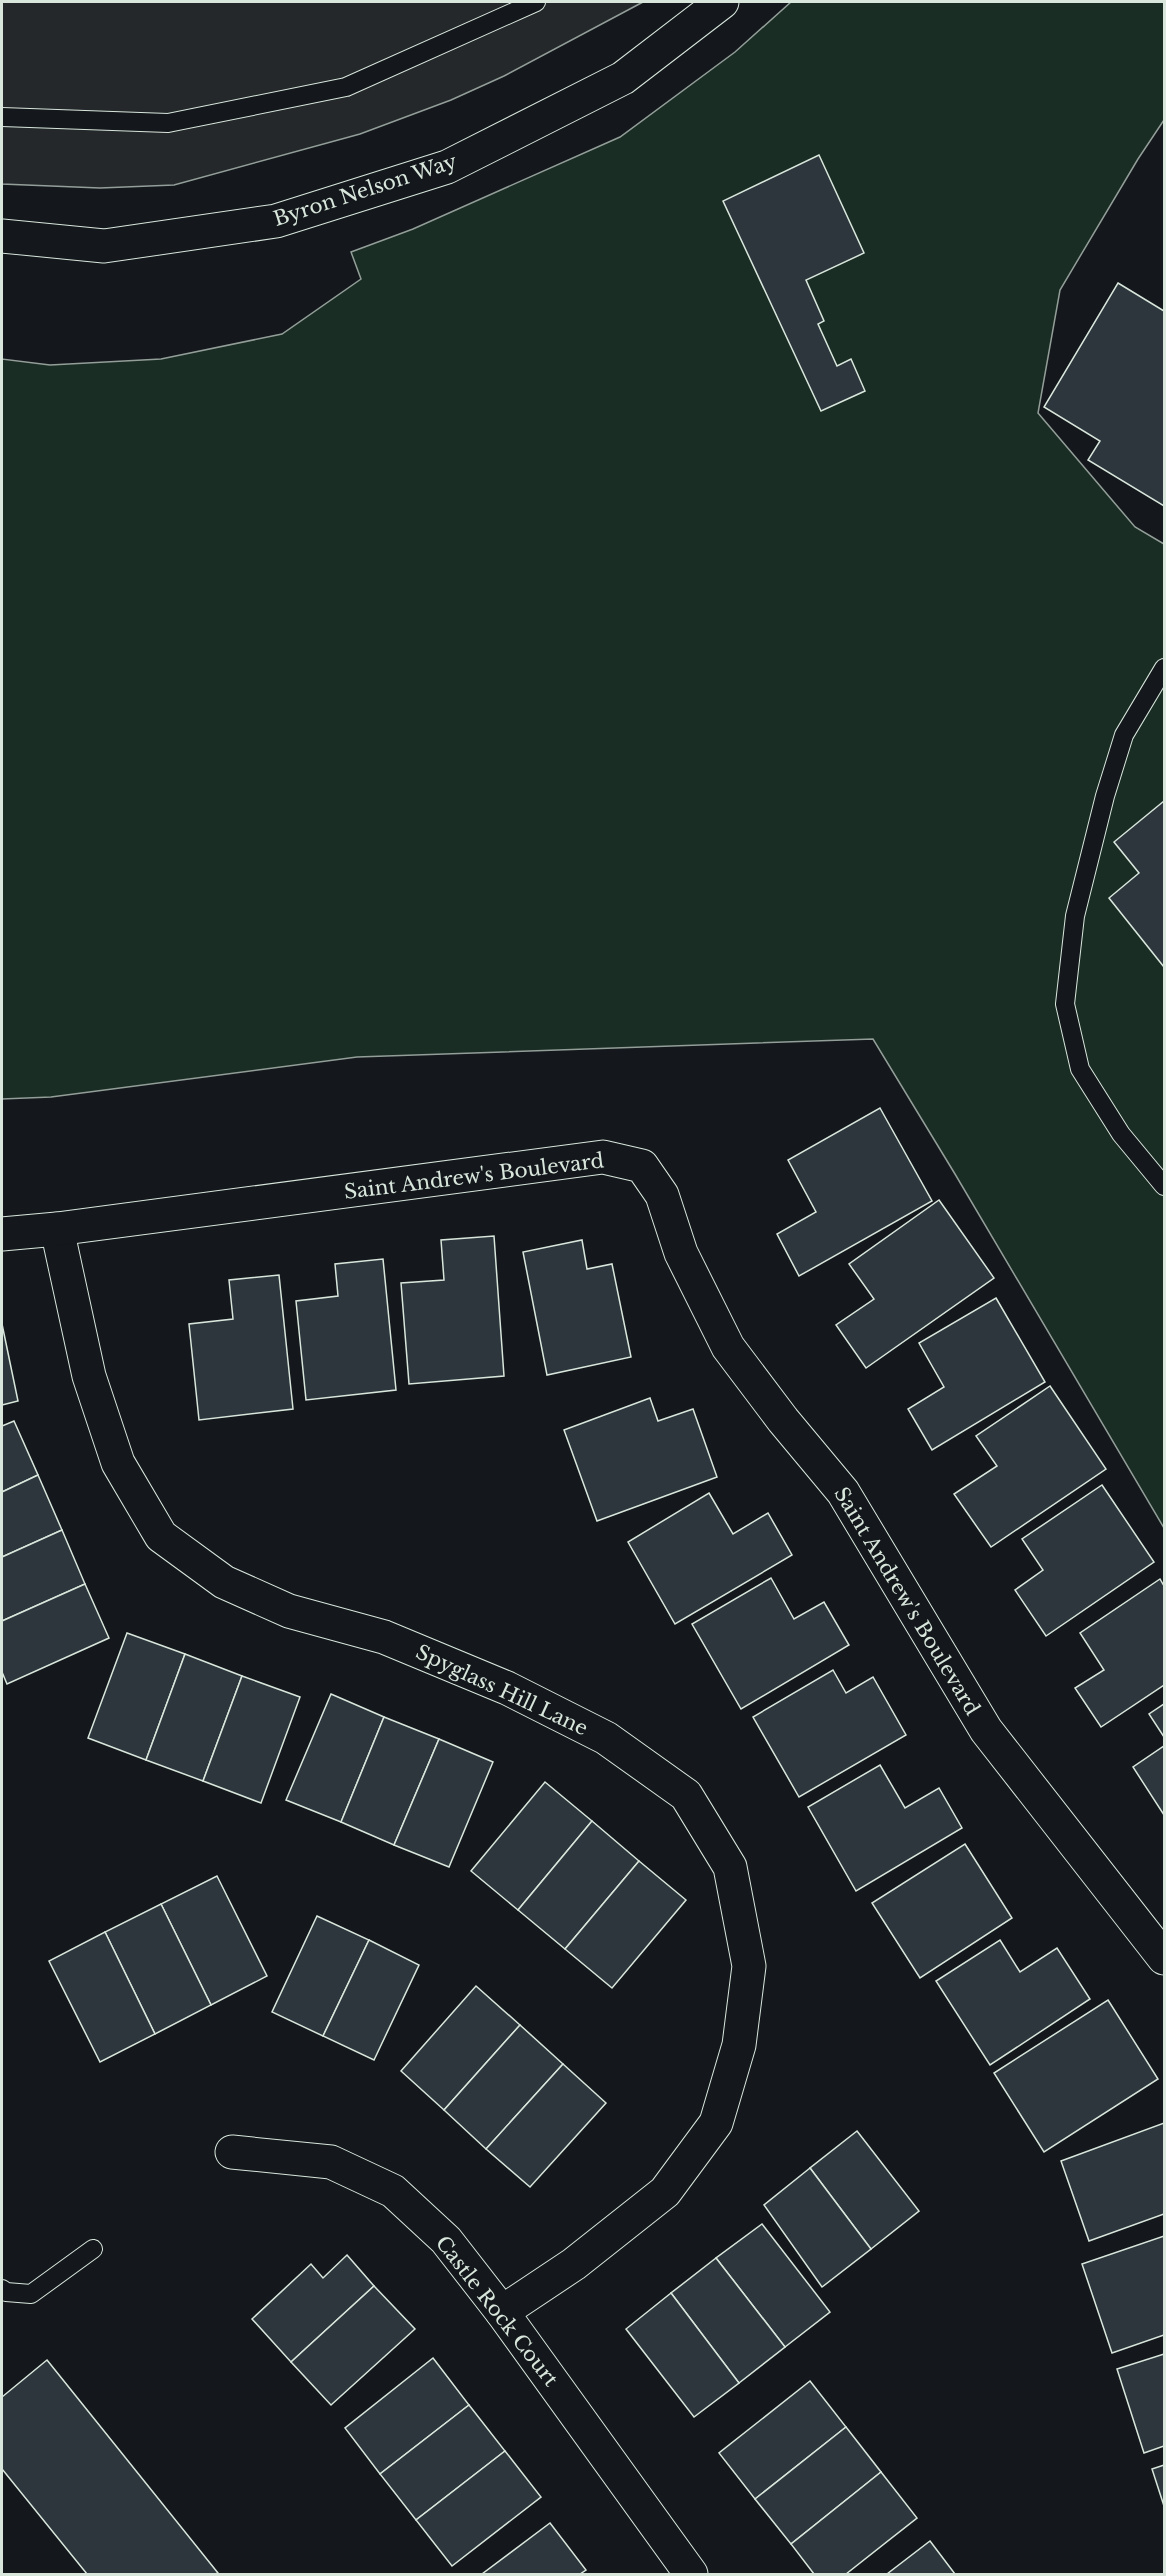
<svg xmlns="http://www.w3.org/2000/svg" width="1166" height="2576" font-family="'Libre Baskerville',serif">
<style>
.green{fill:#1a2d24;stroke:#939e99;stroke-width:1.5}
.parking{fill:#24282b;stroke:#939e99;stroke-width:1.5}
.building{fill:#2c363c;stroke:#d8e6dc;stroke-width:1.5}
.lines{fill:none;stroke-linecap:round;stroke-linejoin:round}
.lane-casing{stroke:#d8e6dc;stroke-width:20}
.street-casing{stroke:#d8e6dc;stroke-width:35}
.lane{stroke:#14181c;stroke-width:18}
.street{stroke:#14181c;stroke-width:33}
.labels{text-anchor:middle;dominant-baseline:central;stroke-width:4.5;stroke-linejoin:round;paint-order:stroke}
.street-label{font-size:20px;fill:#d8e6dc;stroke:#14181c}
</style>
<rect width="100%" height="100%" fill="#14181c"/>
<path class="green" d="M 791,2 L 1164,2 L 1164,120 L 1138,159 L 1060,290 L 1038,413 L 1135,527 L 1164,544 L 1164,1528 L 955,1174 L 873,1039 L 357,1057 L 51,1097 L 2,1099 L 2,359 L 50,365 L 161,359 L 282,334 L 361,279 L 351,252 L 413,229 L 620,137 L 735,52 Z"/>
<path class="parking" d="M 2,2 L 643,2 L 504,76 L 451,100 L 360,134 L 174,185 L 100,188 L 2,184 Z"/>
<g class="building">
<path d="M 819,155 L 864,253 L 806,280 L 824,321 L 818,324 L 837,366 L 851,359 L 865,391 L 821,411 L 723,201 Z"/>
<path d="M 1118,283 L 1164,311 L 1164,506 L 1088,460 L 1100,441 L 1044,407 Z"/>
<path d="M 1164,801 L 1164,967 L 1109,898 L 1139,873 L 1114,842 Z"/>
<path d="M 880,1108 L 932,1201 L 799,1276 L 777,1234 L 816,1212 L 788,1160 Z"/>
<path d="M 939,1200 L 994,1278 L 866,1368 L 836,1325 L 874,1299 L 849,1264 Z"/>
<path d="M 494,1236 L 504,1376 L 409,1384 L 401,1283 L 444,1280 L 441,1240 Z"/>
<path d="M 582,1240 L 587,1269 L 612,1264 L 631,1357 L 547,1375 L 523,1252 Z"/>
<path d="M 383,1259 L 396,1390 L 306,1400 L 296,1301 L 338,1296 L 335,1264 Z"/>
<path d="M 279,1275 L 293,1409 L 199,1420 L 189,1324 L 233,1319 L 229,1280 Z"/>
<path d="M 996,1298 L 1045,1382 L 932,1450 L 908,1409 L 944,1387 L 919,1343 Z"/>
<path d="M 2,1324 L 18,1401 L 2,1405 Z"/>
<path d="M 1050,1386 L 1106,1469 L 991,1547 L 954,1494 L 997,1466 L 976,1436 Z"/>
<path d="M 650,1398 L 658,1421 L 693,1409 L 717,1477 L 597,1521 L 564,1430 Z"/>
<path d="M 14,1421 L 38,1475 L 2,1492 L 2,1426 Z"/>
<path d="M 38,1475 L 62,1530 L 2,1557 L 2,1492 Z"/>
<path d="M 1102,1485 L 1154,1562 L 1046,1636 L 1015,1590 L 1043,1570 L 1022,1539 Z"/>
<path d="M 709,1493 L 733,1534 L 768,1513 L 792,1555 L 675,1624 L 628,1542 Z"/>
<path d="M 62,1530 L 85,1584 L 2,1621 L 2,1557 Z"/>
<path d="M 771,1578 L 794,1619 L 824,1602 L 849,1645 L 741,1709 L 692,1624 Z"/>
<path d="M 1160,1579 L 1164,1586 L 1164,1685 L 1101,1727 L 1075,1688 L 1104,1670 L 1080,1633 Z"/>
<path d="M 85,1584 L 109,1638 L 7,1684 L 2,1672 L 2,1621 Z"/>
<path d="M 127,1633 L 185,1654 L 146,1760 L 88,1738 Z"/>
<path d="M 185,1654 L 242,1676 L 203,1781 L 146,1760 Z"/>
<path d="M 833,1670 L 846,1693 L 873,1677 L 906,1735 L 799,1797 L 753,1717 Z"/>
<path d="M 242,1676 L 300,1697 L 261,1803 L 203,1781 Z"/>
<path d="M 331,1694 L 384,1717 L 341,1822 L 286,1800 Z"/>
<path d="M 1164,1704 L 1164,1737 L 1149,1714 Z"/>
<path d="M 384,1717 L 439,1739 L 394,1845 L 341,1822 Z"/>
<path d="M 439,1739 L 493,1762 L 449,1867 L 394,1845 Z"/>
<path d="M 1164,1746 L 1164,1815 L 1133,1767 Z"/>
<path d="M 880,1765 L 905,1808 L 939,1788 L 962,1828 L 856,1891 L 808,1807 Z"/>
<path d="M 545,1782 L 592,1821 L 518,1910 L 471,1871 Z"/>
<path d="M 592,1821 L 639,1861 L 565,1949 L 518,1910 Z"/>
<path d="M 965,1844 L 1012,1918 L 920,1978 L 872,1903 Z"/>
<path d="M 639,1861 L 686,1900 L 612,1988 L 565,1949 Z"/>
<path d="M 217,1876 L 267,1976 L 211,2005 L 161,1904 Z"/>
<path d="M 161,1904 L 211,2005 L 155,2034 L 105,1932 Z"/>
<path d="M 317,1916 L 369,1940 L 323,2036 L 272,2012 Z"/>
<path d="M 105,1932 L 155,2034 L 100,2062 L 49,1961 Z"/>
<path d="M 369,1940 L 419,1965 L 374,2060 L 323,2036 Z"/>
<path d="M 1000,1940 L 1020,1972 L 1057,1948 L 1090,1999 L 990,2065 L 936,1981 Z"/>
<path d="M 476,1986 L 520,2025 L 444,2110 L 401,2071 Z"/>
<path d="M 1108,2000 L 1158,2079 L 1044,2152 L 994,2073 Z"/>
<path d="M 520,2025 L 563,2064 L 486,2149 L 444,2110 Z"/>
<path d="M 563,2064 L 606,2103 L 530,2187 L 486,2149 Z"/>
<path d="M 1164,2123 L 1164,2214 L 1089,2241 L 1061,2161 Z"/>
<path d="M 857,2131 L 919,2211 L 871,2249 L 810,2168 Z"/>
<path d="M 810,2168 L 871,2249 L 822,2287 L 764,2205 Z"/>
<path d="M 762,2224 L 830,2312 L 785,2347 L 716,2258 Z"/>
<path d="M 1164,2236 L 1164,2335 L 1112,2353 L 1082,2264 Z"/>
<path d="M 347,2255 L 374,2286 L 291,2362 L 252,2319 L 311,2264 L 323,2278 Z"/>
<path d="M 716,2258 L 785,2347 L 739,2383 L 671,2293 Z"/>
<path d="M 374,2286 L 415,2329 L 331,2405 L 291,2362 Z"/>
<path d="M 671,2293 L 739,2383 L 694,2417 L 626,2329 Z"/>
<path d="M 1164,2354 L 1164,2446 L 1144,2453 L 1117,2369 Z"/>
<path d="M 433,2358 L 469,2405 L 380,2474 L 345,2428 Z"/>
<path d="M 47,2360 L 218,2573 L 216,2574 L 87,2574 L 2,2469 L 2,2397 Z"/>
<path d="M 810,2381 L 846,2427 L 755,2499 L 719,2453 Z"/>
<path d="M 469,2405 L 505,2451 L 416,2520 L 380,2474 Z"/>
<path d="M 846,2427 L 881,2472 L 791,2544 L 755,2499 Z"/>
<path d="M 505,2451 L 541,2497 L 452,2566 L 416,2520 Z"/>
<path d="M 1164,2465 L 1164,2506 L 1152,2469 Z"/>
<path d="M 881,2472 L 917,2518 L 846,2574 L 814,2574 L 791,2544 Z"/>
<path d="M 550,2523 L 586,2570 L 580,2574 L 482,2574 Z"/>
<path d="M 930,2541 L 955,2574 L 887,2574 Z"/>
</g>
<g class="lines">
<defs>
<g id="lane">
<path d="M 2,117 L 168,123 L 346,87 L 536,2"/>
<path d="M 1164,668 L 1124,735 L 1105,796 L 1075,916 L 1065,1004 L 1080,1069 L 1121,1134 L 1164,1186"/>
<path d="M 2,2289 L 6,2292 L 31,2294 L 93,2249"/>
</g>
<g id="street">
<path d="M 2,236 L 104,246 L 276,221 L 447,167 L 623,78 L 722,2"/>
<path d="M 57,1229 L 89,1376 L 118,1463 L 161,1536 L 224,1582 L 289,1611 L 384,1637 L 507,1688 L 606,1738 L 686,1795 L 730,1867 L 749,1966 L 739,2045 L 716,2123 L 665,2192 L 574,2264 L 502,2312"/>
<path d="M 2,1234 L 57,1229 L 603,1157 L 642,1166 L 662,1195 L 681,1253 L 728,1347 L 783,1420 L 843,1492 L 986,1730 L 1164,1958"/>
<path d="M 232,2152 L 331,2162 L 393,2191 L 446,2240 L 502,2312 L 691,2574"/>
</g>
</defs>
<use href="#lane" class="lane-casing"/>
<use href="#street" class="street-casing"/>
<use href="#lane" class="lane"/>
<use href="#street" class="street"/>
</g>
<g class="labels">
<g class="street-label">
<text transform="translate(365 190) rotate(-18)">Byron Nelson Way</text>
<text transform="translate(474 1176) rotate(-7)">Saint Andrew's Boulevard</text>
<text transform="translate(907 1601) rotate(59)">Saint Andrew's Boulevard</text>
<text transform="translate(502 1690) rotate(25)">Spyglass Hill Lane</text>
<text transform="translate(497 2311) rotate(52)">Castle Rock Court</text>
</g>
</g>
<rect width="1166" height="2576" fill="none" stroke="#d8e6dc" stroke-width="6"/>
</svg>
